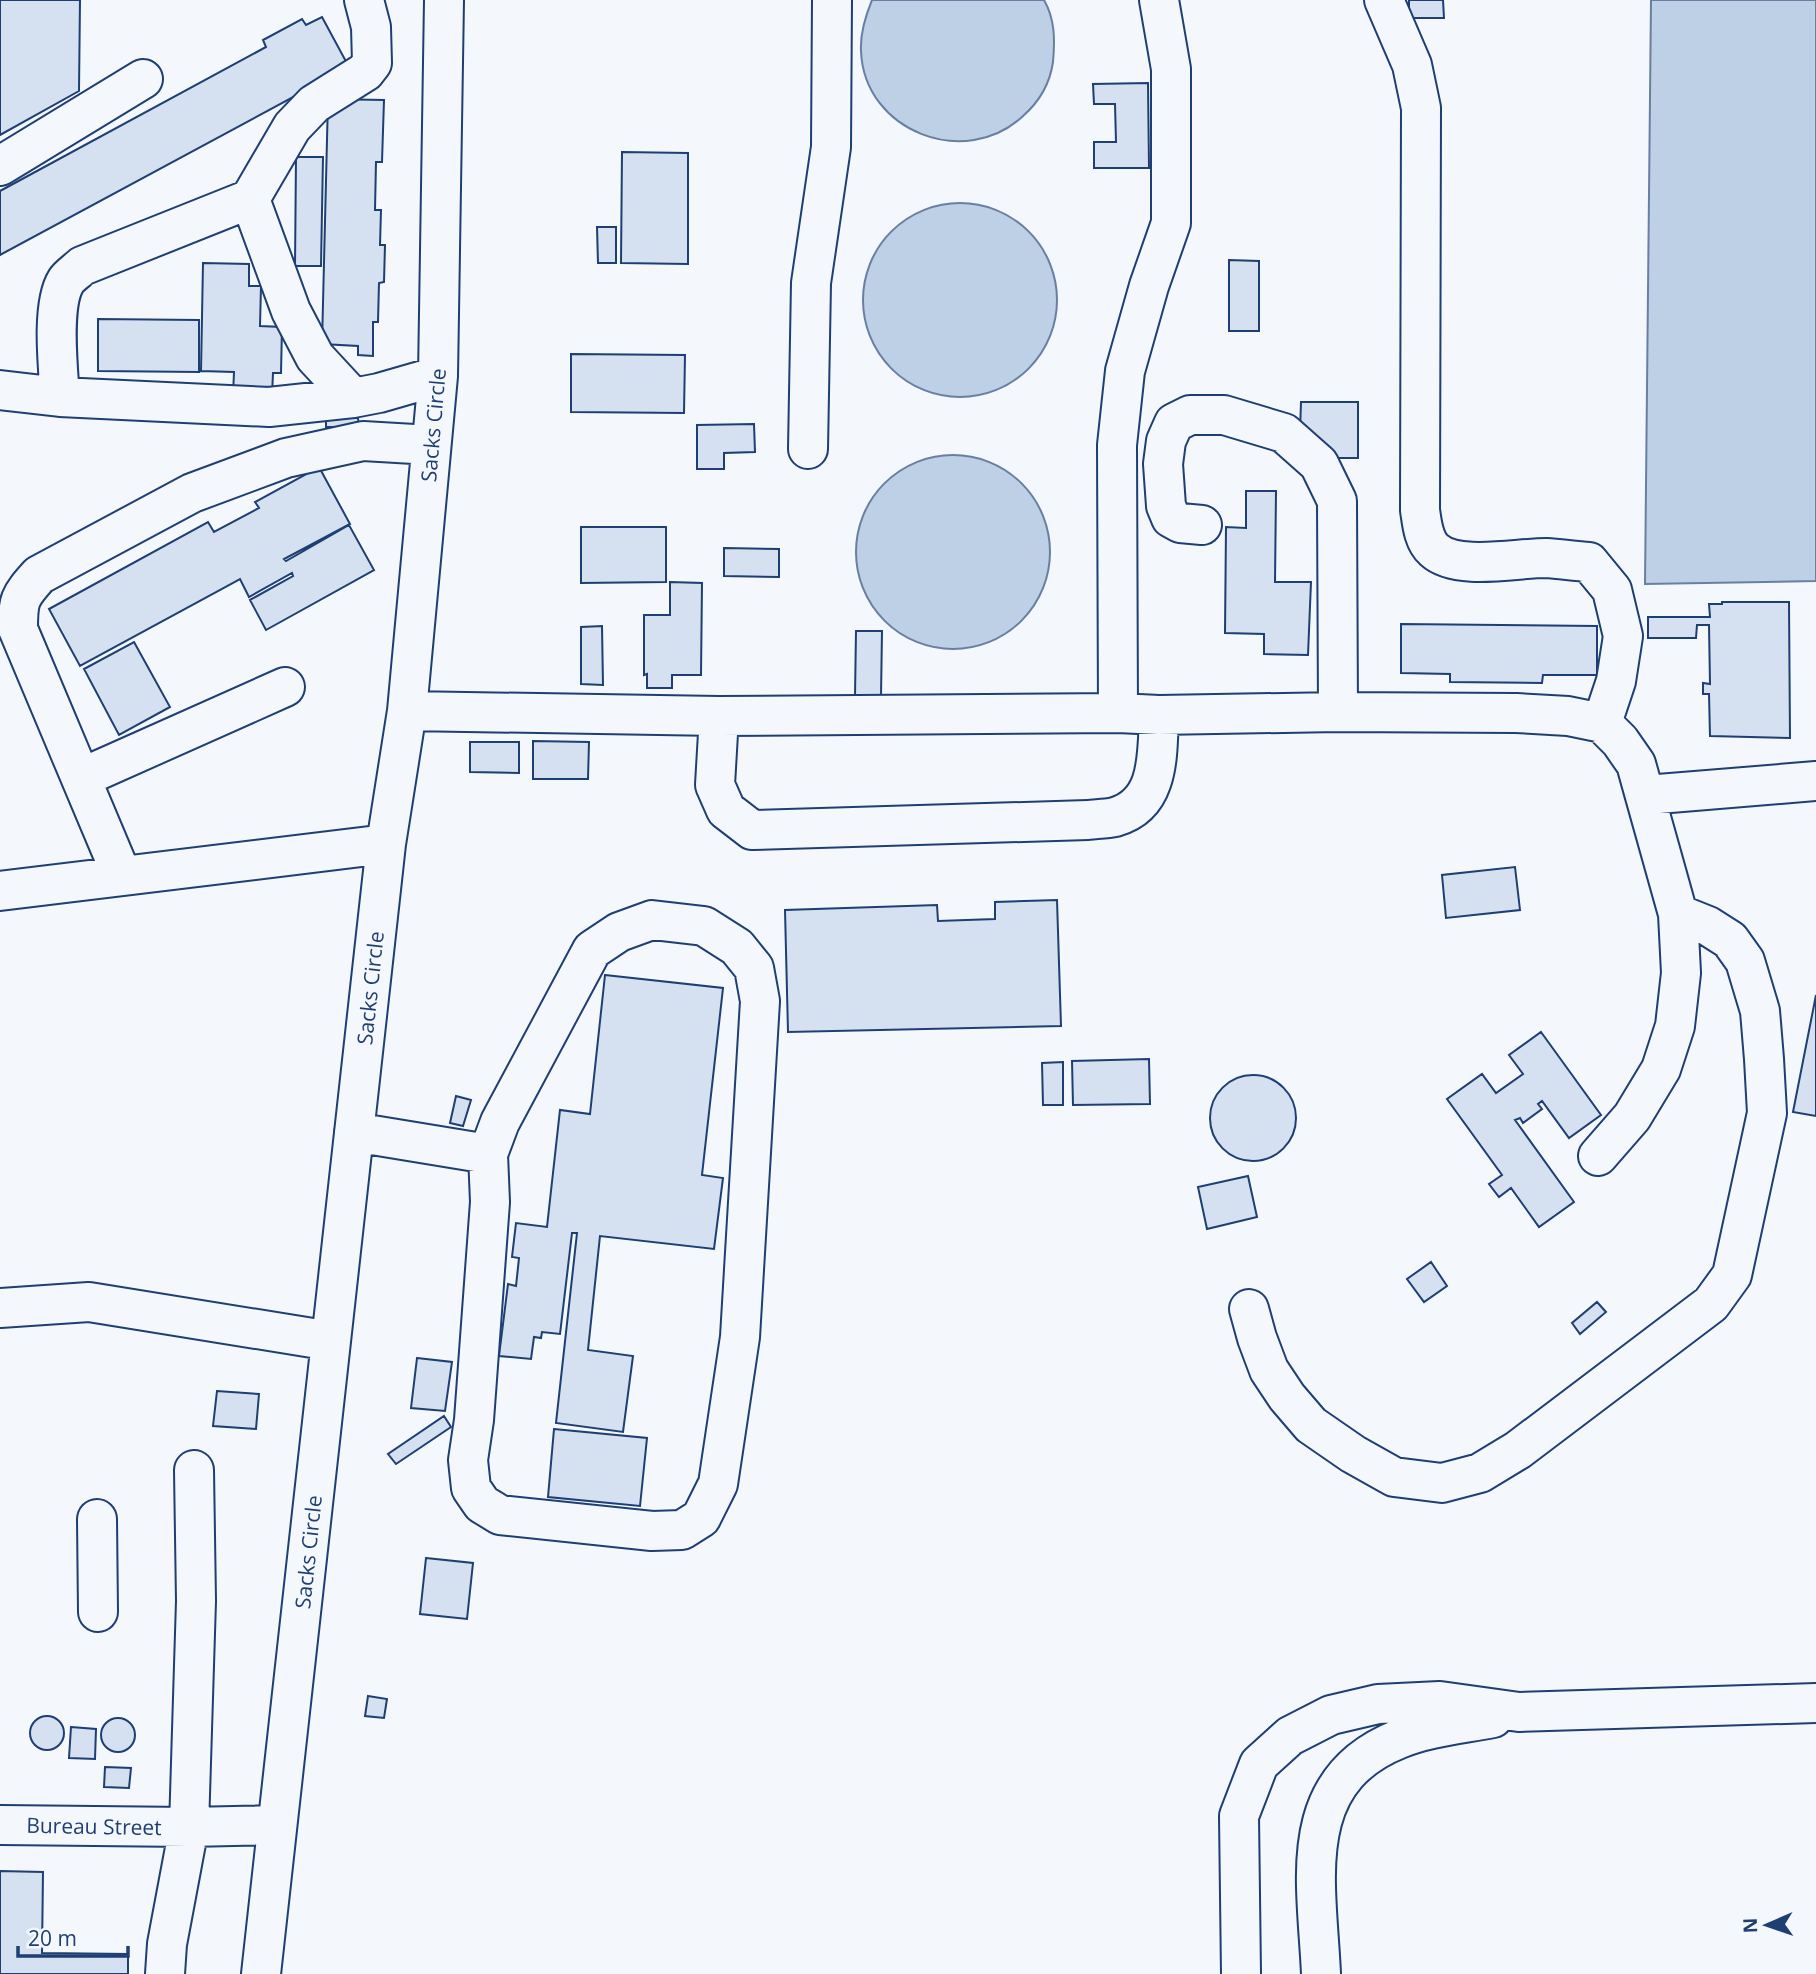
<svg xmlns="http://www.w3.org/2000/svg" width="1816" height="1974" viewBox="0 0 1816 1974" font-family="'Open Sans',sans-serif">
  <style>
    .water { fill: #bed0e5; stroke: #687fa3; stroke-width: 2 }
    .building { fill: #d5e0f0; stroke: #1d3f73; stroke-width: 2 }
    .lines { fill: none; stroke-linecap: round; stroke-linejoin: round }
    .minor-casing { stroke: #1d3f73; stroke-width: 42 }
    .minor { stroke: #f4f7fb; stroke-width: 38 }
    .labels { text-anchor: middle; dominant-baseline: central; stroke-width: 5; stroke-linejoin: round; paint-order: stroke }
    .street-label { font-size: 21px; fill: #1d3f73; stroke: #f4f7fb }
  </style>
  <rect width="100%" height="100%" fill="#f4f7fb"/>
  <!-- water -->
  <path class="water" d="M872,0h172c11,19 11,40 9,62 -3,21 -14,40 -30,54 -57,54 -159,16 -162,-65 -1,-18 4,-34 11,-51z
    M1651,0h165v581l-171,3z
    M863 300a97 97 0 1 1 194 0a97 97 0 1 1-194 0Z
    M856 552a97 97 0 1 1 194 0a97 97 0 1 1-194 0Z"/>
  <!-- building -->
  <path class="building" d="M0,0h80l-1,91 -79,44z
    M1409,0h34l1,18h-35z
    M322,17l27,50 -349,188v-64l266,-144 -3,-7 39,-21 4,6z
    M1148,83l1,85h-55v-26h22l-1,-38h-21l-1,-20z
    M328,99l56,1 -2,62h-6l-1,48h6l-1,35h5l-1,37 -5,1 -1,39h-5v34l-15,-1v-9l-36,-2z
    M622,152l66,1v111l-67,-1z
    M296,157h27l-2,109h-26z
    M597,227h19v36h-18z
    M1229,260l30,1v70h-30z
    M203,263l46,1v22h12l-1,40 22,1 -1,46h-8l-1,23 -39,-1 1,-23 -33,-1z
    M98,319l101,1v52l-101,-1z
    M571,354l114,1 -1,58 -113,-1z
    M1301,402h57v56h-43l-15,-26z
    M326,418h32l1,9h-33z
    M754,424l1,28 -31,1v16h-27v-44z
    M319,467l31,57 -66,35 2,2 63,-36 25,45 -108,60 -16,-30 43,-24 -1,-3 -43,24 -9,-18 -160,87 -31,-57 159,-87 6,10 45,-24 -4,-6z
    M1246,491h30l-1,91h36l-3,73 -44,-1v-20l-39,-1 1,-106 20,1z
    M581,527h85v55l-85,1z
    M724,548l55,1v28l-55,-1z
    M670,582l32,1 -1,92h-29v13h-25v-14l-3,1v-60h26z
    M1722,602h67l1,136 -80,-2 -1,-42h-6v-11l7,1 -1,-59h-12l-1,13h-48v-21h62l-1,-13h13z
    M1401,624l196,2v49h-54l-1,8 -92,-1v-8l-49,-1z
    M602,626l1,59 -22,-1v-57z
    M856,631h26l-1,65h-26z
    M134,642l36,65 -51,28 -35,-66z
    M533,741l56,1 -1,37h-55z
    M470,742h49v31l-49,-1z
    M1515,867l5,43 -74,8 -4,-43z
    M1057,900l4,126 -273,6 -3,-122 152,-5 1,16 57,-2v-17z
    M605,975l118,13 -21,187 21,3 -9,71 -114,-13 -12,114 45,6 -10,76 -67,-9 21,-190h-5l-12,101 -18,-2 -1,6 -7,-1 -3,22 -32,-3 9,-72 8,2 3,-28 -7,-1 4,-34 31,4 13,-117 30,4z
    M1816,995v121l-23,-4z
    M1541,1032l60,83 -32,23 -27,-37 -4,3 4,5 -19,14 -3,-5 -5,2 59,82 -35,25 -28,-39 -12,9 -10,-13 13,-9 -55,-76 35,-25 14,19 27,-19 -14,-19z
    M1149,1059l1,45 -77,1 -1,-44z
    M1063,1062v43h-20l-1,-42z
    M1210 1118a43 43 0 1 1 86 0a43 43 0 1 1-86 0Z
    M456,1096l15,4 -8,26 -13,-3z
    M1248,1176l9,41 -50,12 -9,-42z
    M1431,1262l16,24 -23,16 -17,-23z
    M1597,1302l9,10 -26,22 -8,-11z
    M417,1358l35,4 -7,49 -34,-3z
    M217,1391l42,3 -3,35 -43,-3z
    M444,1416l7,11 -55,37 -8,-10z
    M554,1429l93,9 -7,68 -92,-9z
    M426,1558l47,5 -6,56 -47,-5z
    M368,1696l19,3 -3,19 -19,-2z
    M30 1733a17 17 0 1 1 34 0a17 17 0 1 1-34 0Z
    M101 1735a17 17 0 1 1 34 0a17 17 0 1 1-34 0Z
    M71,1727l25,2 -1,30 -26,-1z
    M105,1767l26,1 -2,20 -25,-1z
    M0,1871l43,1 -1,81 86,1v20h-128z
    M0,1871l43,1 -1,81 86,1v20h-128z"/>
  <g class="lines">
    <defs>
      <path id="minor" d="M1384,0l28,65 9,43 -1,402c2,13 3,30 14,40 23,21 82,8 112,8 14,1 29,3 43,4l23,28 11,46 -7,45 -14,42
        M0,166l143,-87
        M250,199l41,112 24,46 38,41
        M0,390l60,7 209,10 84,-9 26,-5 59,-17
        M60,397c-2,-29 -9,-92 6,-116 3,-5 11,-10 16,-15l168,-67 42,-72 22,-23 51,-32 7,-9 -1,-36 -7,-27
        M808,449l3,-166 20,-136 1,-147
        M1202,525l-22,-2 -9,-5 -5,-12 -3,-42 3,-23 8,-18 16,-8h34l60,18 35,31 18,37 1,211
        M407,711l312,5 399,-3 41,2 179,-3 178,1 52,3 34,7 18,18 16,23 42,150 3,59 -6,53 -14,43 -29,48 -34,39
        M1118,713l-1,-268 8,-74 24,-85 22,-63v-154l-12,-69
        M719,716l-4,69 11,25 26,20 336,-10c8,-1 18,-1 27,-3 46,-13 42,-64 44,-102
        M81,778l204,-91
        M1646,795l170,-14
        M122,876l-104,-247c0,-29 1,-32 21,-54l153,-82 94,-35 77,-17 68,4
        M0,891l386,-47
        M652,920l52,6 33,21 17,21 6,33 -20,336 -22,147 -17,34 -19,12 -30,1 -152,-16 -18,-11 -11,-16 -3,-28 6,-40 16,-218 -2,-48 12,-32 92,-172 27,-18z
        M354,1132l134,22
        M0,1308l89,-6 242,39
        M1249,1309l8,29 12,32 18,27 24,28 42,29 41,23 48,6 38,-10 38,-23 193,-146 21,-29 35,-162 -3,-54 -4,-48 -15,-50 -15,-21 -22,-14 -30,-12
        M97,1519l1,93
        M0,1825l189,2 7,-226 -2,-131
        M165,1974l2,-30 22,-117 88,-2
        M261,1974l125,-1130 21,-133 31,-335 6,-376
        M1241,1974l-2,-158 20,-52 31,-28 41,-21 47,-11 62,-3 79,11 297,-9
        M1321,1974c-4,-92 -28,-193 78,-235 29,-12 64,-15 94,-21"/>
    </defs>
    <!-- minor casing -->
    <use href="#minor" class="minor-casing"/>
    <!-- minor -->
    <use href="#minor" class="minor"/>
  </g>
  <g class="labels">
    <!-- street labels -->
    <g class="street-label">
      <text transform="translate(433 425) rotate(-85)">Sacks Circle</text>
      <text transform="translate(370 988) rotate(-84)">Sacks Circle</text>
      <text transform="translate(308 1552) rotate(-84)">Sacks Circle</text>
      <text transform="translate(94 1826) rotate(1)">Bureau Street</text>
    </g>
  </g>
  <!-- north arrow -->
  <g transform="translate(1767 1925) rotate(268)" stroke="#f4f7fb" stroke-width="5" paint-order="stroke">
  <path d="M0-5L12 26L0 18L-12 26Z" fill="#1d3f73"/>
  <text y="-10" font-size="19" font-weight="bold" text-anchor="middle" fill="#1d3f73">N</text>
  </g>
  <!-- scale -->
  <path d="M18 1946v10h110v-10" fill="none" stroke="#1d3f73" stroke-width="3.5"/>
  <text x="28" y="1946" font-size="21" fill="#1d3f73" stroke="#f4f7fb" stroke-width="5" paint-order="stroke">20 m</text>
</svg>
